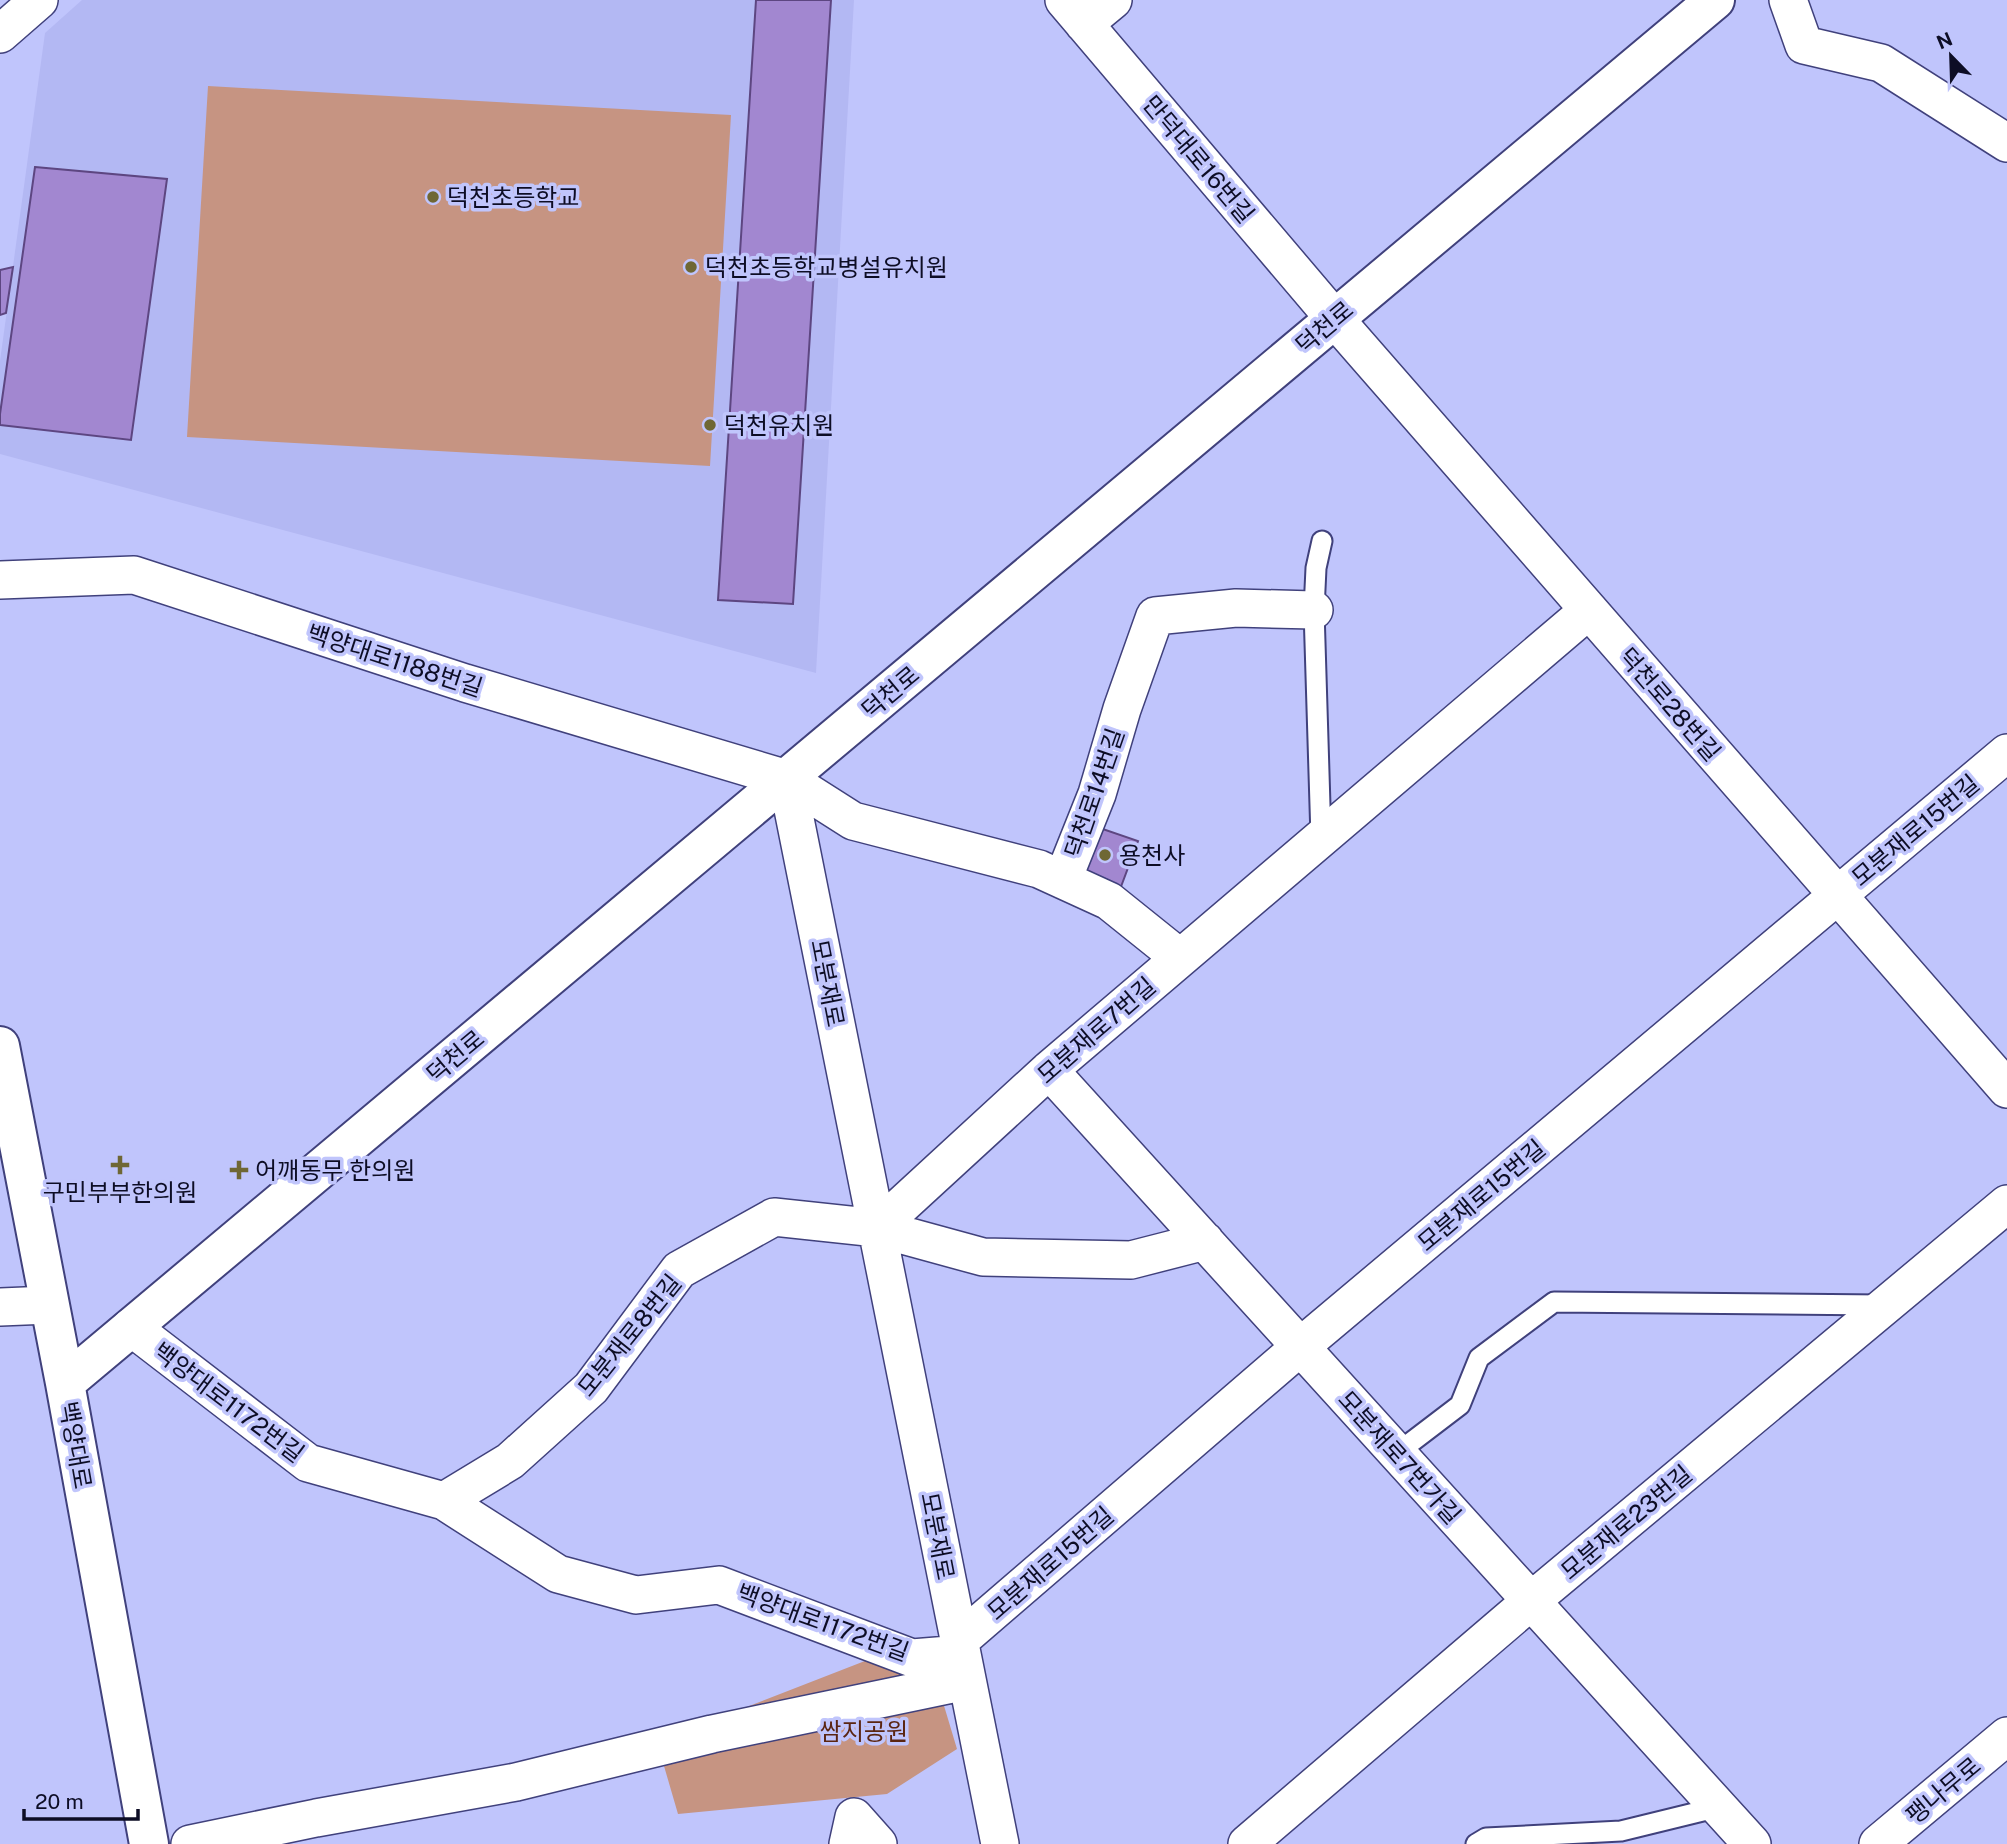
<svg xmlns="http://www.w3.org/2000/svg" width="2007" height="1844" viewBox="0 0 2007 1844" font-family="'Public Sans','Noto Sans KR',sans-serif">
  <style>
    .built { fill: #b3b8f3 }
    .green { fill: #c69482 }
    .building { fill: #a287d0; stroke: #5d4681; stroke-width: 2 }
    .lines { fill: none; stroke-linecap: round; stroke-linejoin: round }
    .lane-casing { stroke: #40417c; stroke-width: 23 }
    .street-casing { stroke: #40417c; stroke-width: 40 }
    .secondary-casing { stroke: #40417c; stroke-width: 42 }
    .lane { stroke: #fff; stroke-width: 19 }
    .street { stroke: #fff; stroke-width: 37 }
    .secondary { stroke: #fff; stroke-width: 38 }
    .poi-dot { fill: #6f6734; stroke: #c0c5fc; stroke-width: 2.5 }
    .labels { text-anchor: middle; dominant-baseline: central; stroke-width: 7; stroke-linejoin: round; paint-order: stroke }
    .street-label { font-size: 24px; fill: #0d0d25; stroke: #c0c5fc }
    .poi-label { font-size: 24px; fill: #0d0d25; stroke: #c0c5fc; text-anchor: start }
    .park-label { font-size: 24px; fill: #5a2511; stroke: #c0c5fc }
  </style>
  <rect width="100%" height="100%" fill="#c0c5fc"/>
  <!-- built -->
  <path class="built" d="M82,0h772l-38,673 -816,-219v-93l45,-328z"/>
  <!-- green -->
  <path class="green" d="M208,86l523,29 -21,351 -523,-29z
    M870,1659l69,30 18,60 -70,45 -209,20 -21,-72z"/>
  <!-- building -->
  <path class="building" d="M756,0h75l-38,604 -75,-4z
    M35,167l132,12 -36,261 -131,-15v-11z
    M13,267l-7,46 -6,2v-45z
    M1091,825l47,16 -19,51 -41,-18z"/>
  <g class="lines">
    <defs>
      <path id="lane" d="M1321,838l-7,-228 2,-42 6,-27
        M1397,1453l63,-48 19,-47 75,-56 328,3
        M1476,1844l10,-6 135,-7 98,-24"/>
      <path id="street" d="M1064,0l270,318 673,771
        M1788,0l16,45 77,18 126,80
        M1084,24l29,-24
        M0,34l39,-34
        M0,580l134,-5 331,108 322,96 66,42 186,48 70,32 71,57
        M787,779l213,1065
        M1063,879l34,-85 25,-85 33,-93 81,-8 78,2
        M1049,1070l703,774
        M877,1228l172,-158 540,-460
        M0,1307l49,-2
        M131,1327l177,136 136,38 114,73 78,21 83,-10 193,73 50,-4
        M444,1501l66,-40 81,-73 88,-118 95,-53 103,11 106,29 148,3 74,-19
        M959,1641l341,-294 707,-594
        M190,1844l126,-26 200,-36 196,-48 255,-53
        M848,1844l6,-27 24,27
        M1247,1844l284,-243 476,-397
        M1878,1844l129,-108"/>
      <path id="secondary" d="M0,1046l65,337 84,461
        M65,1383l1650,-1383"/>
    </defs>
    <!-- lane casing -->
    <use href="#lane" class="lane-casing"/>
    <!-- street casing -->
    <use href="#street" class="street-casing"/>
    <!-- secondary casing -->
    <use href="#secondary" class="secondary-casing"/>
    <!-- lane -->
    <use href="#lane" class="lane"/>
    <!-- street -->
    <use href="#street" class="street"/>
    <!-- secondary -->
    <use href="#secondary" class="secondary"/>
  </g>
  <!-- markers -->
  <g class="poi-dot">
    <circle cx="433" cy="197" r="7"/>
    <circle cx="691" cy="267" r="7"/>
    <circle cx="710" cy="425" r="7"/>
    <circle cx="1105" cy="855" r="7"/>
    <path d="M116.5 1154.5h7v7h7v7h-7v7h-7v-7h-7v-7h7z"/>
    <path d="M235.5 1159.5h7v7h7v7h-7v7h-7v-7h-7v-7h7z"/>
  </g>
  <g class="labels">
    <!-- street labels -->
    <g class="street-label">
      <text transform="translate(1199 159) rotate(50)">만덕대로16번길</text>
      <text transform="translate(1324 327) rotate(-40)">덕천로</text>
      <text transform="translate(395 660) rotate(18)">백양대로1188번길</text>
      <text transform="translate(890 692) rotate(-40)">덕천로</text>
      <text transform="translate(1670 704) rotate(49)">덕천로28번길</text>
      <text transform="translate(1094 793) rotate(-71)">덕천로14번길</text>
      <text transform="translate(1915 830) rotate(-40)">모분재로15번길</text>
      <text transform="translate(828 983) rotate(79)">모분재로</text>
      <text transform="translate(1096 1030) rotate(-41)">모분재로7번길</text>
      <text transform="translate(455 1056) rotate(-40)">덕천로</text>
      <text transform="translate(1481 1195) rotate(-40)">모분재로15번길</text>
      <text transform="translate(629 1335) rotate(-51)">모분재로8번길</text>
      <text transform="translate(229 1402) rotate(37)">백양대로1172번길</text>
      <text transform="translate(76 1445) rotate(80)">백양대로</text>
      <text transform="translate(1400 1457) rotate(48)">모분재로7번가길</text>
      <text transform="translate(1626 1522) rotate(-40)">모분재로23번길</text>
      <text transform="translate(938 1536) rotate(79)">모분재로</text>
      <text transform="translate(1050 1563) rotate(-41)">모분재로15번길</text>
      <text transform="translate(823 1622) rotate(20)">백양대로1172번길</text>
      <text transform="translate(1943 1790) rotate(-40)">팽나무로</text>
    </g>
    <!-- poi labels -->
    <g class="poi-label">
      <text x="447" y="197">덕천초등학교</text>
      <text x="705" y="267">덕천초등학교병설유치원</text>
      <text x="724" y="425">덕천유치원</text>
      <text x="1119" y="855">용천사</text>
      <text x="255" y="1170">어깨동무 한의원</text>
      <text x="120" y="1192" text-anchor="middle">구민부부한의원</text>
    </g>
    <!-- park labels -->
    <g class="park-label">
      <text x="864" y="1731">쌈지공원</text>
    </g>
  </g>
  <!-- north arrow -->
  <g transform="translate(1951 56) rotate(337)" stroke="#c0c5fc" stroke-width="5" paint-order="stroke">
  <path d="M0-5L12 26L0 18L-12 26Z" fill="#0d0d25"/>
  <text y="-10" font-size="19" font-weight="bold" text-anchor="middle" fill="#0d0d25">N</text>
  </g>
  <!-- scale -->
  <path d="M24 1809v10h114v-10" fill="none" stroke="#0d0d25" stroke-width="3.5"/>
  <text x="35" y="1809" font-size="21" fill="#0d0d25" stroke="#c0c5fc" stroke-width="5" paint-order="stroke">20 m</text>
</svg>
